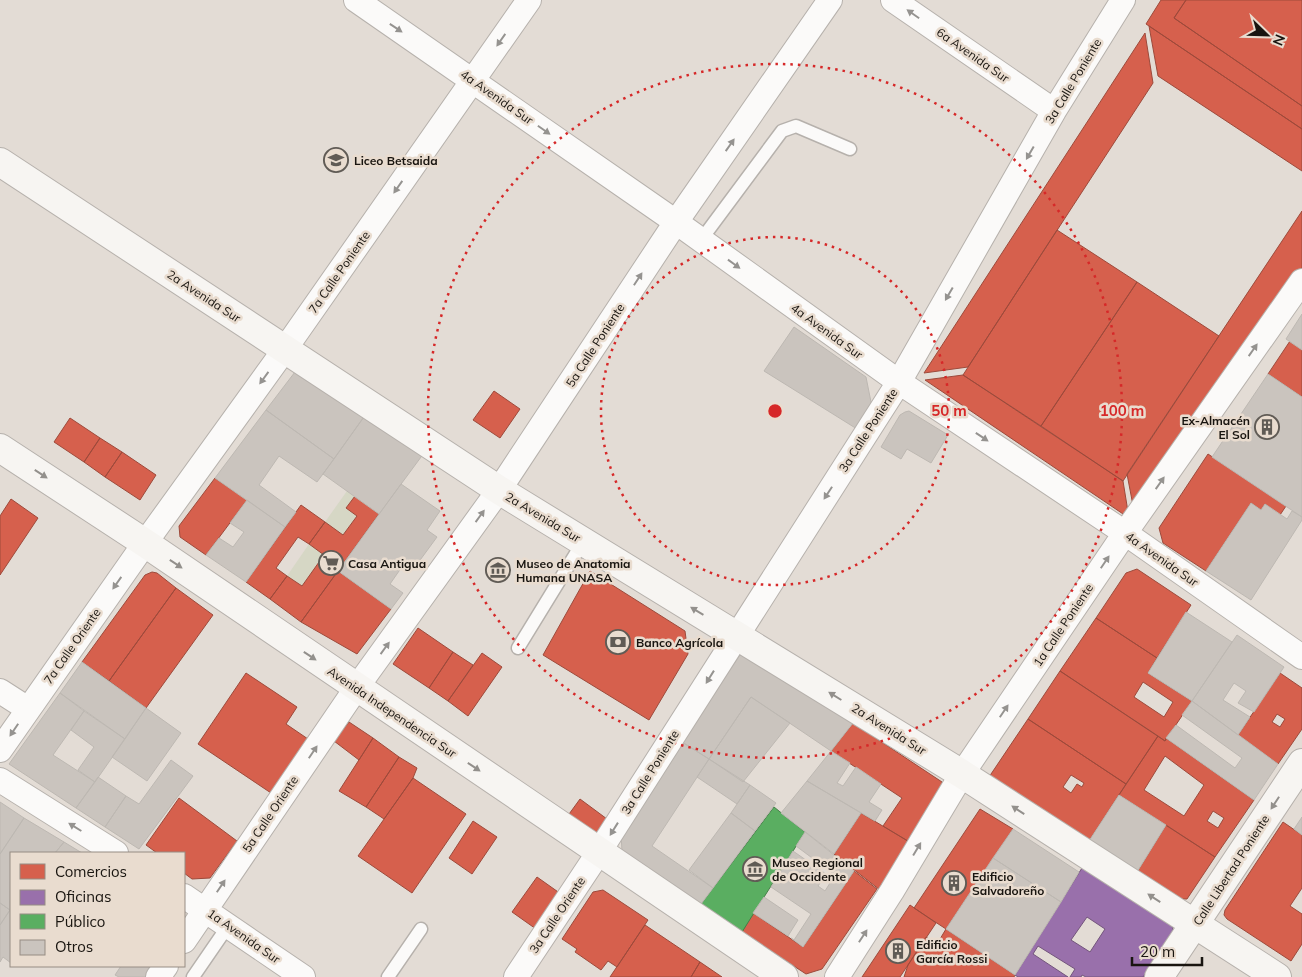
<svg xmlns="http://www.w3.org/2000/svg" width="1302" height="977" viewBox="0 0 1302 977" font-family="Mulish,sans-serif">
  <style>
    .green { fill: #d6d7c5 }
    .shops { fill: #d6604d; stroke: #9d4a3b; fill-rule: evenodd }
    .offices { fill: #9970ab; stroke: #73557c; fill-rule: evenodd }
    .public { fill: #5aae61; stroke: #468049 }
    .building { fill: #cac4be; stroke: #bdb8b2 }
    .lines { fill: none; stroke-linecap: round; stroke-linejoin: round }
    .lane-casing { stroke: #b6b1ac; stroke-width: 15 }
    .street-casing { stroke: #b6b1ac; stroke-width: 26 }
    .secondary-casing { stroke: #b6b1ac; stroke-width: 30 }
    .lane { stroke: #fbfaf9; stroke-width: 12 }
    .street { stroke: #fbfaf9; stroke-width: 24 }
    .secondary { stroke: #f7f5f2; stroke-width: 28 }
    .oneway { fill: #959390 }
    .oneway2 { fill: #93908c }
    .ring { fill: none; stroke: #d62828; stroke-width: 2.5; stroke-dasharray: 2.5 5 }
    .labels { text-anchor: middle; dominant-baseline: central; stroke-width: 5; stroke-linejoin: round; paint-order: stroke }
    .street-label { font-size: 12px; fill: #191510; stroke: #e9dccf }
    .poi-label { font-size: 12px; font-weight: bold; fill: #191510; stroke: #e9dccf; text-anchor: start }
    .centre { fill: #d62828; stroke: #e9dccf; stroke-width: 2.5 }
    .ring-label { font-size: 15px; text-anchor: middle; font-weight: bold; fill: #d62828; stroke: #e9dccf; stroke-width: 5; stroke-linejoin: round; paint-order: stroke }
  </style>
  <rect width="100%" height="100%" fill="#e3dcd5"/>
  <!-- green -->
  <path class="green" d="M347,491l8,5 -8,12 10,8 -14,19 -18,-13z
    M309,544l15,11 -22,31 -15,-10z"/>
  <!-- shops -->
  <path class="shops" d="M1161,0h25l-12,18 128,88v23l-156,-105z
    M1186,0h116v106l-128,-88z
    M1149,26l153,103v42l-144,-95z
    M1145,33l8,50 -185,284 -44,6z
    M1302,211v64l-167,241 -8,-42z
    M1057,230l80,52 -96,144 -78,-51z
    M1137,282l82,54 -96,145 -82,-55z
    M1290,341l12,9v47l-34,-23z
    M963,375l160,106 6,37 -204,-138z
    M494,391l26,18 -20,29 -27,-18z
    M70,418l30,20 -16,24 -30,-20z
    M100,438l22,14 -17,25 -21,-15z
    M122,452l34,23 -16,25 -35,-23z
    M1208,454l78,52 -6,9 -15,-11 -4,6 -10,-7 -45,68 -43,-28 -4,-15z
    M215,478l32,22 -41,55 -26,-18 -1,-11z
    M355,496l24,18 -78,108 -31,-23 17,-23 15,10 22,-31 -15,-11 16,-22 18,13 14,-19 -11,-8z
    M11,499l27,19 -38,57v-59z
    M301,505l24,17 -16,22 -11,-7 -22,31 11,8 -17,23 -24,-17z
    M1137,569l54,36 -34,53 -61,-40 30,-45z
    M338,571l53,38 -34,45 -56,-32z
    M590,571l95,60 3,23 -39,66 -106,-65z
    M152,572l5,1 19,15 -67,93 -27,-19 63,-87z
    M176,588l37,27 -67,93 -37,-27z
    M1096,618l61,40 -9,15 44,28 -27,40 -105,-70zM1143,682l30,20 -9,15 -30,-20z
    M418,628l35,24 -24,36 -36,-24z
    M453,652l20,13 -25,36 -19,-13z
    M482,653l20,14 -34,49 -20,-15z
    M1060,671l98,65 -32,48 -98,-65z
    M246,673l51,34 -11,17 22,15 -37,54 -73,-49z
    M1280,673l22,15v41l-24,35 -40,-29zM1277,714l8,5 -5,8 -8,-5z
    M1028,719l98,65 -37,57 -100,-64zM1071,775l13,8 -2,4 -5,-3 -6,9 -8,-6z
    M349,722l24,16 -14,22 -25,-19z
    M853,723l89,59 2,14 -31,48 -30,-18 19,-28 -71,-47z
    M1158,736l7,5 1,-3 88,62 -39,57 -96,-62zM1165,756l39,29 -20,31 -40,-26zM1213,811l11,7 -6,10 -11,-7z
    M373,738l26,19 -33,50 -27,-16z
    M399,757l18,11 -4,10 -29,41 -18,-12z
    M413,778l53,36 -54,79 -54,-37z
    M179,798l58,43 -27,37 -18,1 -8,-6v-20h-27l-11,-8z
    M580,799l27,20 -9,14 -10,5 -24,-17z
    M980,809l33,20 -67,100 -32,-21z
    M861,813l50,30 -31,47 -46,-36z
    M473,821l24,16 -25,37 -23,-16z
    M1283,822l19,13v53l-12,18 12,8v30l-11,17 -64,-42 -3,-4 1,-5z
    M1166,825l49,32 -28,42h-8l-42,-27z
    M854,871l23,18 -55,80 -16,5 -64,-42 11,-19 50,34z
    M537,877l24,17 -25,35 -24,-17z
    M603,890l45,30 -31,47 -9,-6 -7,9 -26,-18 2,-3 -15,-10 31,-47z
    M910,905l26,18 -36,54h-38z
    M645,925l55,37 -9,15h-81z
    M946,929l69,46 -1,2h-110l4,-12 18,-28 11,7z
    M700,962l22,15h-31z"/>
  <!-- offices -->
  <path class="offices" d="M1082,868l90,58 2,7 -31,44h-57l-4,-2 -1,2h-11l5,-8 -37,-23 -5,8 35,23h-50l-3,-2zM1087,917l18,12 -15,23 -19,-12z"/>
  <!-- public -->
  <path class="public" d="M774,807l31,25 -63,100 -41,-28z"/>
  <!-- building -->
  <path class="building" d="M1302,314v36l-16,-11z
    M794,327l72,50 6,30 -15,22 -93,-58z
    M298,368l68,46 -32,45 -68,-49z
    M1268,374l34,23v120l-90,-60z
    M266,410l68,49 -17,23 -38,-26 -20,29 37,27 -11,15 -70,-49z
    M909,411l39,24 -17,28 -24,-14 -6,10 -20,-12 19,-32 5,-3z
    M366,414l58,39 -45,61 -56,-40z
    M401,484l39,27 -13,19 10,7 -22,30 -9,-6 -16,23 13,9 -12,16 -53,-38z
    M247,500l38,27 -39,55 -40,-27 13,-17 14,9 11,-15 -14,-9z
    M1251,503l10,7 4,-6 22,15 5,-8 10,6v3l-51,80 -45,-29z
    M1186,612l46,30 -40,59 -44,-28z
    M1237,635l47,32 -30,45 -16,-9 8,-12 -12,-8 -11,17 27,17 -12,18 -46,-34z
    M740,655h11l102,68 -22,28 -80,-54 -42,62 -27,-17z
    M82,662l64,46 -21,31 -65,-46z
    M60,693l24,18 -31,44 42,27 -19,26 -67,-44z
    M751,697l39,26 -47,59 -34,-23z
    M1192,701l86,63 -24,36 -88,-62 10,-13 59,43 7,-10 -60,-43z
    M146,708l35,25 -34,48 -35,-24z
    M84,711l41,28 -30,43 -17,-12 16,-23 -23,-17z
    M682,742l27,17 -57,87 61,42 -12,16 -79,-53 -1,-16z
    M831,751l19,12 -13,20 6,3 13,-19 25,17 -12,18 13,8 -7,11 -68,-40z
    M709,759l41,26 -13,19 -40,-27z
    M171,760l22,16 -54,73 -34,-22 21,-31 13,8z
    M98,777l28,19 -21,31 -29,-19z
    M807,781l54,32 -27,41 -53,-41z
    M750,785l26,18 -21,28 -24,-18z
    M1119,795l47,30 -29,47 -48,-31z
    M0,802l24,16 -24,36z
    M731,813l24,18 -42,57 -24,-18z
    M1302,817v18l-8,-6z
    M24,818l40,24 -9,11h-44l-1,57 -10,-7v-49z
    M1013,829l66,43 -18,30 -68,-44z
    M805,832l49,39 -51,76 -12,-9 3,2 17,-26 -40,-27 22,-36 33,23 -8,12 7,5 10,-16 -39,-29z
    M64,842l18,11h-27z
    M993,858l68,44 -46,73 -69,-46z
    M764,897l34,23 -10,16 -35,-23z
    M0,903l10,7 -10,15z
    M10,910h1v53l-8,-6 -3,5v-37z
    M121,966h35l-8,11h-29l-4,-2z"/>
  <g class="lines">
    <defs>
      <path id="lane" d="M701,240l81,-109 14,-5 54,23
        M518,648l65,-106
        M193,977l35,-51
        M388,977l33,-48"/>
      <path id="street" d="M356,0l320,222 223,160 226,151 177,124
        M893,0l161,111
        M0,691l28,18
        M0,750l145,-207 140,-194 244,-349
        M0,780l116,73
        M184,896l119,81
        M184,941l173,-254 142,-197 177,-268 154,-222
        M158,977l8,-11
        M516,977l83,-125 300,-470 155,-271 69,-111
        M837,977l55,-86 70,-117 163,-241 177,-252"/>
      <path id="secondary" d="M0,162l499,328 463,284 315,203
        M0,448l145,95 639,434
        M1159,977l143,-214"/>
    </defs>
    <!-- lane casing -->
    <use href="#lane" class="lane-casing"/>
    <!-- street casing -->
    <use href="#street" class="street-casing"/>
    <!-- secondary casing -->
    <use href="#secondary" class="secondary-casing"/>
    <!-- lane -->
    <use href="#lane" class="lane"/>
    <!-- street -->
    <use href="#street" class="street"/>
    <!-- secondary -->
    <use href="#secondary" class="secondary"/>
  </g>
  <!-- one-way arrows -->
  <defs><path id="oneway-solid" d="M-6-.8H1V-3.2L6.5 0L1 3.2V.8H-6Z" transform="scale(1.25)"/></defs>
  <g class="oneway">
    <use href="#oneway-solid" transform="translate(913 14) rotate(-145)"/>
    <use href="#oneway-solid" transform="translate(396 28) rotate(34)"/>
    <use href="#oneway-solid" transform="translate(501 40) rotate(125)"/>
    <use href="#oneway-solid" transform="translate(544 130) rotate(35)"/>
    <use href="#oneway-solid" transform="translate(730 145) rotate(-55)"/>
    <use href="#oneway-solid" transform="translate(1030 153) rotate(120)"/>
    <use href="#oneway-solid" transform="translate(398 187) rotate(125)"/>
    <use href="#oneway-solid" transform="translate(734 264) rotate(36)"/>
    <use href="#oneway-solid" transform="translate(638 279) rotate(-57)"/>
    <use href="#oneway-solid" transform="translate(949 294) rotate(120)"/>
    <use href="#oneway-solid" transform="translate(1253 350) rotate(-55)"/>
    <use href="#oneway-solid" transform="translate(264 378) rotate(126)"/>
    <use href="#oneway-solid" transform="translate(982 437) rotate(34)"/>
    <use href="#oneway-solid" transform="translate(1160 483) rotate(-55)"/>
    <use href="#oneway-solid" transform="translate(828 493) rotate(123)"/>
    <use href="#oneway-solid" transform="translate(480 516) rotate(-54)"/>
    <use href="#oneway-solid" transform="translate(1105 562) rotate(-56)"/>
    <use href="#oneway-solid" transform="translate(117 583) rotate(125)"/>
    <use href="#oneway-solid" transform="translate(385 648) rotate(-54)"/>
    <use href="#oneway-solid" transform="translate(710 677) rotate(122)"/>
    <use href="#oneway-solid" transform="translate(1004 711) rotate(-56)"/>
    <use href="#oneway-solid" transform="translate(14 730) rotate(124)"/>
    <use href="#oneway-solid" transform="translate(313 752) rotate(-56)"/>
    <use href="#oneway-solid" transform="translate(75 827) rotate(-148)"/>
    <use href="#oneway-solid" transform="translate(614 829) rotate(122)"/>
    <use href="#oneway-solid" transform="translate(917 849) rotate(-59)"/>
    <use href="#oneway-solid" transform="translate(221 886) rotate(-56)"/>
    <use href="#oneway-solid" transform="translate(863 936) rotate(-57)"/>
  </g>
  <g class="oneway2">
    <use href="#oneway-solid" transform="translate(41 474) rotate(33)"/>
    <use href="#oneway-solid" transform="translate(176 564) rotate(34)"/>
    <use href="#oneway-solid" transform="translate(697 611) rotate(-149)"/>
    <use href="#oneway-solid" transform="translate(310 656) rotate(34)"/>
    <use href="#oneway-solid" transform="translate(835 696) rotate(-148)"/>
    <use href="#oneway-solid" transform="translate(474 767) rotate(34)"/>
    <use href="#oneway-solid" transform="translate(1275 803) rotate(123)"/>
    <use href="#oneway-solid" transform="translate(1018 810) rotate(-147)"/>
    <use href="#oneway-solid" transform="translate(1154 898) rotate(-147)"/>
  </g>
  <!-- distance rings -->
  <g class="ring">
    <circle cx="775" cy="411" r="174"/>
    <circle cx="775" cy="411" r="347"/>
  </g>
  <!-- icons -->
  <defs>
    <symbol id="school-ring" viewBox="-11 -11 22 22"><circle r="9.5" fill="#e9dccf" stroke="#605b55" stroke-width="1.5"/><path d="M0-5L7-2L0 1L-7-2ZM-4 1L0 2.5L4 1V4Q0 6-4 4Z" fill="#605b55"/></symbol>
    <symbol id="building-ring" viewBox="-11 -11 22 22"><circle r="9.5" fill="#e9dccf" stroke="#605b55" stroke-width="1.5"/><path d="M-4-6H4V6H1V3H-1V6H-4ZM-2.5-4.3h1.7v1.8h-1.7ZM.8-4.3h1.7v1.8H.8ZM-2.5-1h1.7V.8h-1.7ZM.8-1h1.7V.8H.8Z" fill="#605b55"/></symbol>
    <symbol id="supermarket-ring" viewBox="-11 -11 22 22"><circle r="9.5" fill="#e9dccf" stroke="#605b55" stroke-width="1.5"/><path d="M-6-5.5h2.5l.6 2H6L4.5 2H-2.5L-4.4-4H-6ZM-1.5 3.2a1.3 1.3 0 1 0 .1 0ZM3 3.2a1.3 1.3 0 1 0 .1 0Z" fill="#605b55"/></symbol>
    <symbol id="museum-ring" viewBox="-11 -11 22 22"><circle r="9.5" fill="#e9dccf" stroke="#605b55" stroke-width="1.5"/><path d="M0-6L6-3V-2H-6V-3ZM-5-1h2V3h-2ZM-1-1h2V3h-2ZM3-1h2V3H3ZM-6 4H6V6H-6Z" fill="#605b55"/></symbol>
    <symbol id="bank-ring" viewBox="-11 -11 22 22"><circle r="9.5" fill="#e9dccf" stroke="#605b55" stroke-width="1.5"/><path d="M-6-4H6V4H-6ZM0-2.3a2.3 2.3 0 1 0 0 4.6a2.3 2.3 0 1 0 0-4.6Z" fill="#605b55"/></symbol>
  </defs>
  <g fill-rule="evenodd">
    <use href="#school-ring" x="322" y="146" width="28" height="28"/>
    <use href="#building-ring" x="1253" y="413" width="28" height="28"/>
    <use href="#supermarket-ring" x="317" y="549" width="28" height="28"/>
    <use href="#museum-ring" x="484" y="556" width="28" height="28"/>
    <use href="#bank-ring" x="604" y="628" width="28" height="28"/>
    <use href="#museum-ring" x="741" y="855" width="28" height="28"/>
    <use href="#building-ring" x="940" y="869" width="28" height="28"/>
    <use href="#building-ring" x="884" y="937" width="28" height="28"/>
  </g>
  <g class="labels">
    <!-- street labels -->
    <g class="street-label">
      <text transform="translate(973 55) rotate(35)">6a Avenida Sur</text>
      <text transform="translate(1073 81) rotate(-59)">3a Calle Poniente</text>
      <text transform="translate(497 97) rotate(35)">4a Avenida Sur</text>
      <text transform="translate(339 272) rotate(-55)">7a Calle Poniente</text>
      <text transform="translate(204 296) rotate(33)">2a Avenida Sur</text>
      <text transform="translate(827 331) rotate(36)">4a Avenida Sur</text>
      <text transform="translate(595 345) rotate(-57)">5a Calle Poniente</text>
      <text transform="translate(868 430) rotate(-57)">3a Calle Poniente</text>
      <text transform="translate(543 517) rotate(31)">2a Avenida Sur</text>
      <text transform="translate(1162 559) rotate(35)">4a Avenida Sur</text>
      <text transform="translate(1063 625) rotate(-56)">1a Calle Poniente</text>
      <text transform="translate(72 646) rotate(-55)">7a Calle Oriente</text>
      <text transform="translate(392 712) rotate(34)">Avenida Independencia Sur</text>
      <text transform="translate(889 729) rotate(32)">2a Avenida Sur</text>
      <text transform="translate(650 772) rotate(-58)">3a Calle Poniente</text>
      <text transform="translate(270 814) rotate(-56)">5a Calle Oriente</text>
      <text transform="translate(1231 870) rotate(-57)">Calle Libertad Poniente</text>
      <text transform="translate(557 915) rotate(-56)">3a Calle Oriente</text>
      <text transform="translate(244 936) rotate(35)">1a Avenida Sur</text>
    </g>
    <!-- poi labels -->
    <g class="poi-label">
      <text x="354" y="160">Liceo Betsaida</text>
      <text x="1250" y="420" text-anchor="end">Ex-Almacén<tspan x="1250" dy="14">El Sol</tspan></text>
      <text x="348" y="563">Casa Antigua</text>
      <text x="516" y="563">Museo de Anatomia<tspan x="516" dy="14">Humana UNASA</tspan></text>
      <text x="636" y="642">Banco Agrícola</text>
      <text x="772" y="862">Museo Regional<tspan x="772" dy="14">de Occidente</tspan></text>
      <text x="972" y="876">Edificio<tspan x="972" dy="14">Salvadoreño</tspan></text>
      <text x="916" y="944">Edificio<tspan x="916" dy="14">García Rossi</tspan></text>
    </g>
  </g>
  <circle cx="775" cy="411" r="8" class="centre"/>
  <g class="ring-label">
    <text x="949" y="416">50 m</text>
    <text x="1122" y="416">100 m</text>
  </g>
  <!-- legend -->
  <rect x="10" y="852" width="175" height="115" fill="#e9dccf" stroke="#968c83"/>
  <rect x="20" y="864" width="25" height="15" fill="#d6604d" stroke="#968c83"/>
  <text x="55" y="877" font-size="15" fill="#191510">Comercios</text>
  <rect x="20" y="890" width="25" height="15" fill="#9970ab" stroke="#968c83"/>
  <text x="55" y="902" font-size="15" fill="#191510">Oficinas</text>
  <rect x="20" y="914" width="25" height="15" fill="#5aae61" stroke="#968c83"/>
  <text x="55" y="927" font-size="15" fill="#191510">Público</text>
  <rect x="20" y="940" width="25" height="15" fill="#cac4be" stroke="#968c83"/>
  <text x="55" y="952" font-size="15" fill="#191510">Otros</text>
  <!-- north arrow -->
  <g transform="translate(1267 35) rotate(113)" stroke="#e9dccf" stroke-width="4" paint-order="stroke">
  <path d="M0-4L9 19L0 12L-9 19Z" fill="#191510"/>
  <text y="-8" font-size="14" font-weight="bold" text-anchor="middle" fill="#191510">N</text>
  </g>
  <!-- scale -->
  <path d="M1132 957v8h70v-8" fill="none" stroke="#191510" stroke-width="2.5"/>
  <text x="1140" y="957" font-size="15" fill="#191510" stroke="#e9dccf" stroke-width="4" paint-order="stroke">20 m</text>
</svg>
